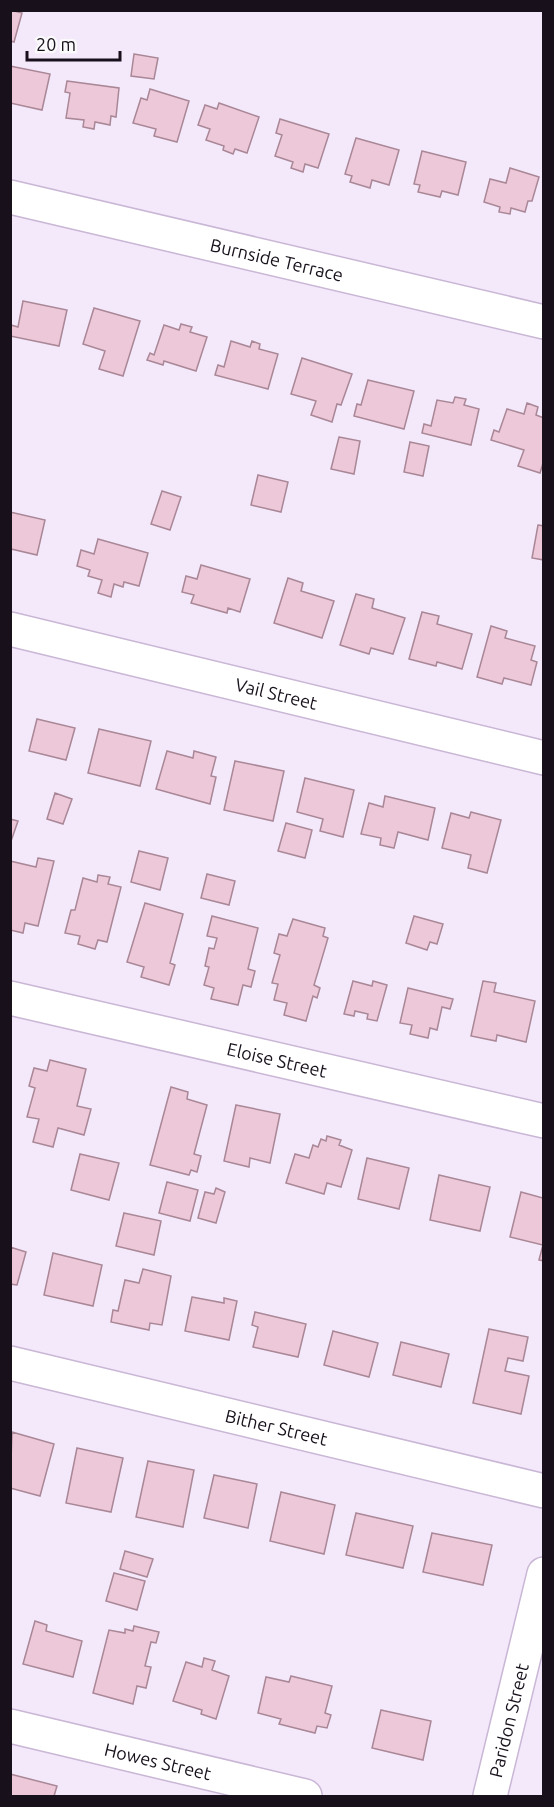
<svg xmlns="http://www.w3.org/2000/svg" width="554" height="1807" viewBox="0 0 554 1807" font-family="Ubuntu,sans-serif">
  <style>
    .building { fill: #edc8d8; stroke: #a98796; stroke-width: 1.5 }
    .lines { fill: none; stroke-linecap: round; stroke-linejoin: round }
    .street-casing { stroke: #c9b7d5; stroke-width: 36 }
    .street { stroke: #fff; stroke-width: 33 }
    .labels { text-anchor: middle; dominant-baseline: central; stroke-width: 6; stroke-linejoin: round; paint-order: stroke }
    .street-label { font-size: 18px; fill: #18111c; stroke: #fafafa }
  </style>
  <rect width="100%" height="100%" fill="#f4e8fb"/>
  <!-- building -->
  <path class="building" d="M10,10l12,3 -8,29 -4,-1z
    M134,54l24,4 -4,21 -23,-3z
    M10,66l40,8 -8,36 -32,-7z
    M67,81l52,7 -3,29 -5,-1 -1,9 -15,-3 -1,7 -11,-2 1,-7 -18,-2 4,-25 -5,-1z
    M150,89l39,12 -12,41 -23,-6 2,-7 -23,-6 8,-25 6,2z
    M219,103l40,14 -12,36 -12,-4 -2,5 -10,-4 1,-4 -18,-6 4,-11 -12,-4 7,-20 12,4z
    M280,119l49,15 -11,34 -13,-4 -2,8 -12,-4 2,-6 -18,-6 7,-21 -6,-2z
    M356,138l43,12 -10,35 -17,-5 -2,8 -20,-6 2,-6 -7,-2z
    M422,151l44,11 -8,33 -16,-4 -2,6 -22,-5 2,-7 -6,-1z
    M510,168l29,9 -7,24h-4l-3,11 -14,-4 -1,6 -11,-2 1,-5 -16,-5 6,-23 16,4z
    M23,301l44,9 -8,36 -49,-10 1,-11 7,2z
    M94,308l46,13 -17,55 -24,-7 6,-18 -22,-7z
    M181,324l11,3 -2,5 17,5 -11,34 -32,-10 -1,4 -16,-5 3,-7 4,2 10,-30 15,5z
    M231,341l19,6 2,-6 8,3 -1,5 19,5 -10,35 -53,-14 3,-10 6,2z
    M302,358l50,16 -11,31 -4,-1 -5,18 -21,-7 5,-14 -25,-7z
    M368,380l46,11 -10,38 -50,-13 3,-12 4,1z
    M455,397l11,2 -2,6 15,4 -8,36 -49,-12 2,-9 7,2 6,-26 16,3z
    M527,403l11,4 -2,8 8,3v42l-4,13 -22,-7 6,-16 -33,-10 3,-10 5,2 8,-23 17,5z
    M339,437l21,4 -6,33 -23,-5z
    M410,442l19,4 -6,30 -19,-4z
    M258,475l30,7 -7,30 -30,-7z
    M162,491l19,6 -11,33 -19,-6z
    M10,512l35,8 -8,35 -26,-6 -1,3z
    M538,525l6,1v34l-12,-2z
    M98,539l50,14 -9,33 -15,-4 -1,5 -9,-3 -3,13 -13,-4 4,-13 -14,-4 2,-6 -13,-4 4,-16 13,4z
    M201,565l49,14 -10,33 -12,-4 -1,5 -36,-10 3,-8 -12,-3 4,-16 11,3z
    M288,578l15,5 -2,8 33,10 -12,37 -48,-15z
    M356,594l18,5 -2,9 33,10 -12,36 -22,-6 -2,6 -29,-9z
    M422,612l17,4 -2,8 35,10 -10,35 -25,-7 -1,4 -27,-7z
    M491,626l16,5 -2,7 30,8 -4,14 6,2 -6,23 -27,-7 -2,6 -25,-7z
    M37,719l38,9 -9,32 -37,-9z
    M99,729l52,12 -11,45 -52,-13z
    M167,751l26,7 1,-7 22,6 -5,19 5,1 -6,27 -54,-15z
    M235,761l49,10 -11,50 -49,-11z
    M305,778l49,12 -11,47 -23,-6 3,-12 -26,-7z
    M55,793l17,6 -9,25 -16,-5z
    M385,796l50,12 -7,32 -30,-8 -4,16 -14,-3 1,-7 -20,-4 8,-31 14,4z
    M471,812l30,8 -14,53 -19,-5 3,-13 -29,-7 9,-35 18,5z
    M10,819l8,2 -8,23z
    M286,823l26,7 -7,28 -27,-7z
    M139,851l29,7 -8,32 -29,-8z
    M38,858l16,3 -16,65 -13,-3 -2,10 -13,-3v-69l26,6z
    M207,874l28,7 -6,24 -28,-7z
    M98,875l12,2 -2,7 13,3 -14,55 -9,-2 -3,9 -17,-5 2,-8 -15,-3 6,-23h4l8,-32 14,4z
    M145,903l38,11 -13,49 5,2 -6,20 -28,-8 3,-10 -17,-5z
    M212,916l46,12 -10,41 7,2 -4,16 -8,-2 -5,20 -27,-6 3,-11 -10,-3 5,-18 -4,-1 4,-18 5,1 3,-11 -10,-2z
    M414,916l29,8 -6,20 -7,-2 -3,8 -21,-7z
    M293,919l32,9 -2,8 5,2 -14,47 6,3 -3,10 -4,-2 -7,25 -22,-6 3,-12 -13,-3 4,-16 -6,-1 8,-28 -6,-2 5,-19 8,2z
    M353,981l19,5 1,-5 14,4 -10,36 -10,-2 1,-5 -13,-3 -1,5 -10,-2z
    M483,981l13,2 -2,9 41,9 -9,41 -29,-7 -1,6 -25,-5z
    M408,988l45,11 -3,10 -8,-2 -5,23 -7,-2 -2,10 -18,-4 2,-9 -12,-2z
    M50,1060l36,9 -9,37 14,3 -7,26 -26,-7 -5,19 -20,-5 6,-23 -12,-2 8,-29 -6,-2 5,-18 13,3z
    M171,1087l17,5 -1,7 20,6 -13,49 7,2 -4,16 -6,-2 -2,5 -39,-10z
    M236,1105l44,9 -10,49 -20,-5 -1,9 -25,-6z
    M327,1136l14,4 -2,5 13,5 -11,37 -14,-4 -3,11 -38,-11 9,-29 14,4 4,-13 5,2 3,-8 5,2z
    M80,1154l39,9 -10,37 -38,-10z
    M367,1158l42,10 -10,41 -41,-10z
    M439,1175l51,12 -10,44 -50,-11z
    M167,1182l31,8 -8,31 -31,-8z
    M216,1188l9,4 -9,31 -18,-5 7,-26 9,2z
    M521,1192l22,6 1,63 -5,-1 4,-15 -33,-8z
    M124,1213l37,8 -7,34 -38,-9z
    M10,1247l16,5 -9,33 -7,-1z
    M53,1253l49,12 -9,41 -49,-11z
    M143,1269l28,7 -9,49 -12,-2 -1,7 -38,-8 2,-12 5,1 7,-31 14,3z
    M192,1297l32,6v-5l13,3 -8,39 -44,-9z
    M255,1312l51,12 -8,33 -45,-10 5,-20 -6,-2z
    M489,1329l39,8 -5,24 -15,-3 -3,13 24,5 -8,38 -48,-11z
    M333,1331l45,12 -9,34 -45,-12z
    M401,1342l48,12 -8,33 -48,-12z
    M12,1432l42,12 -14,52 -30,-8z
    M77,1448l46,10 -12,54 -45,-9z
    M148,1461l46,9 -11,57 -47,-10z
    M214,1475l43,9 -9,44 -44,-10z
    M281,1492l54,13 -11,49 -54,-13z
    M356,1513l57,13 -10,42 -57,-13z
    M432,1533l60,12 -9,40 -60,-13z
    M125,1551l28,8 -6,18 -27,-8z
    M114,1573l31,8 -8,29 -31,-9z
    M35,1621l12,4 -1,6 36,10 -9,36 -50,-13z
    M134,1626l25,6 -3,11 -5,-1 -6,24 6,1 -5,21 -9,-2 -4,18 -40,-11 16,-63 16,3v-4l8,2z
    M204,1658l11,3 -3,9 17,6 -13,43 -15,-5 1,-4 -29,-9 13,-39 16,5z
    M291,1676l41,10 -7,27 6,2 -4,13 -10,-2 -2,7 -36,-9 2,-5 -23,-6 8,-36 23,5z
    M381,1710l50,11 -8,39 -51,-12z
    M10,1774l47,12 -3,10h-44z"/>
  <g class="lines">
    <defs>
      <g id="street">
        <path id="s1" d="M10,197l534,125"/>
        <path id="s2" d="M10,629l534,129"/>
        <path id="s3" d="M10,998l534,123"/>
        <path id="s4" d="M10,1363l534,128"/>
        <path id="s5" d="M10,1726l295,70"/>
        <path id="s6" d="M490,1796l54,-222"/>
      </g>
    </defs>
    <!-- street casing -->
    <use href="#street" class="street-casing"/>
    <!-- street -->
    <use href="#street" class="street"/>
  </g>
  <g class="labels">
    <!-- street labels -->
    <g class="street-label">
      <text stroke="none"><textPath href="#s1" startOffset="274">Burnside Terrace</textPath></text>
      <text stroke="none"><textPath href="#s2" startOffset="274">Vail Street</textPath></text>
      <text stroke="none"><textPath href="#s3" startOffset="274">Eloise Street</textPath></text>
      <text stroke="none"><textPath href="#s4" startOffset="274">Bither Street</textPath></text>
      <text stroke="none"><textPath href="#s6" startOffset="78">Paridon Street</textPath></text>
      <text stroke="none"><textPath href="#s5" startOffset="152">Howes Street</textPath></text>
    </g>
  </g>
  <!-- border -->
  <rect width="554" height="1807" fill="none" stroke="#18111c" stroke-width="24"/>
  <!-- scale -->
  <path d="M27 51v9h93v-9" fill="none" stroke="#18111c" stroke-width="3"/>
  <text x="36" y="51" font-size="18" fill="#18111c" stroke="#fafafa" stroke-width="4.5" paint-order="stroke">20 m</text>
</svg>
